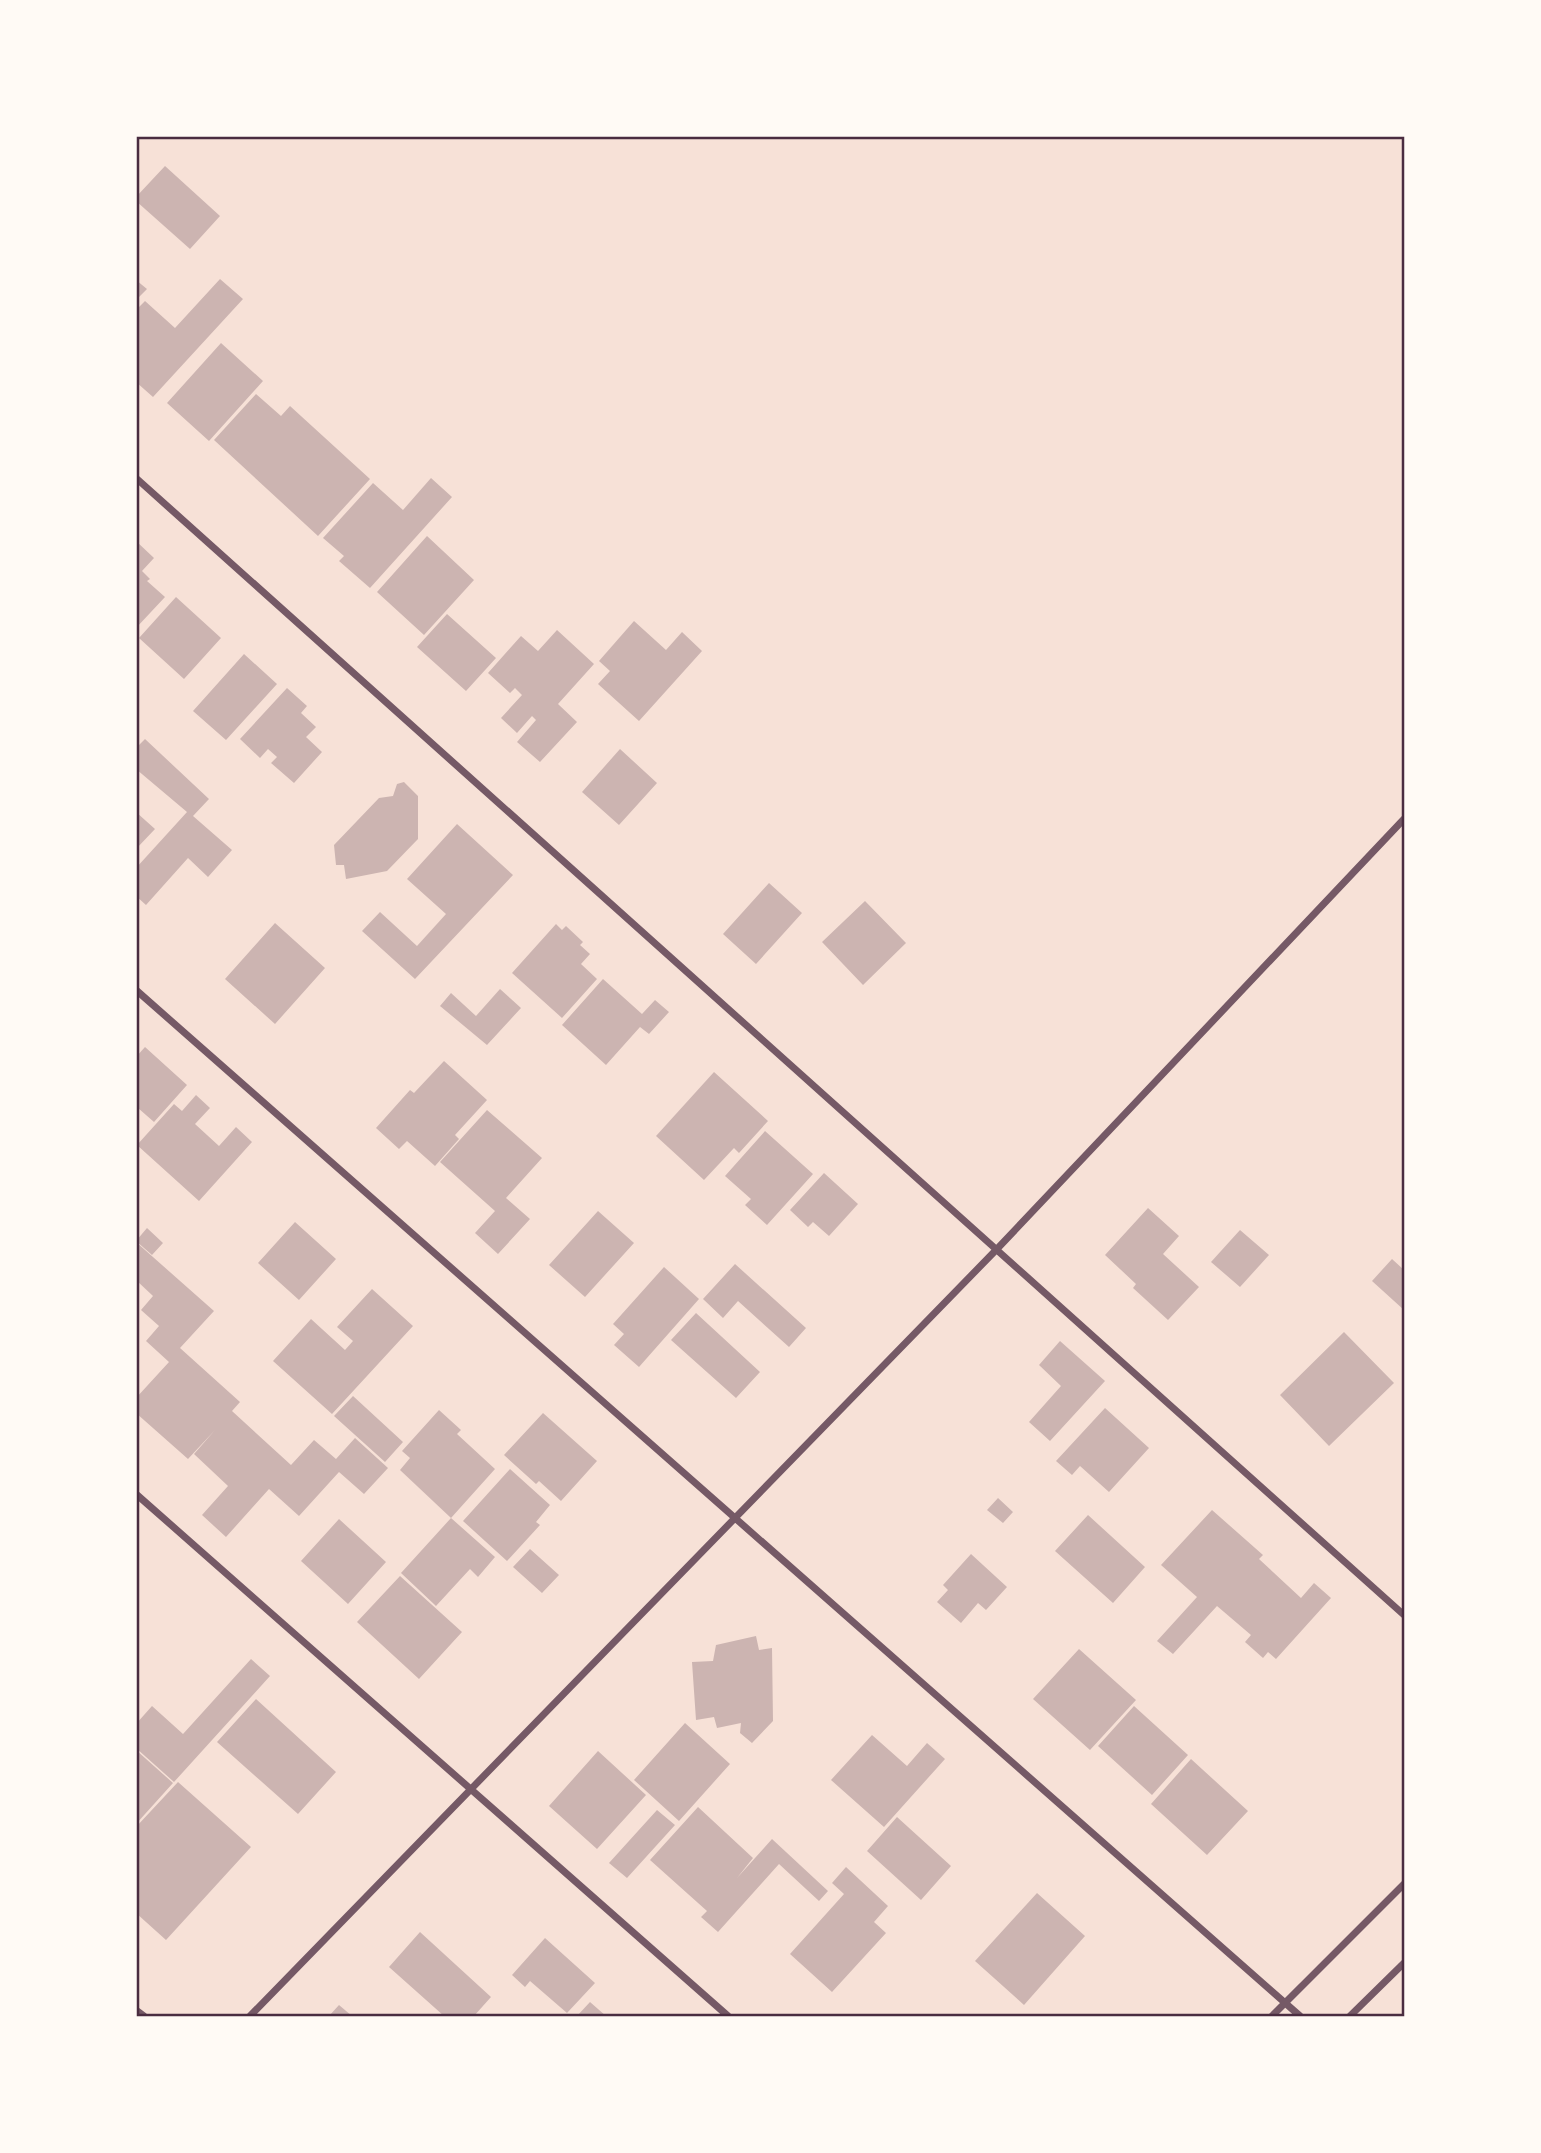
<svg xmlns="http://www.w3.org/2000/svg" width="1541" height="2153" viewBox="0 0 1541 2153" font-family="'DejaVu Sans',sans-serif">
  <style>
    .building { fill: #ccb4b1 }
    .lines { fill: none; stroke-linecap: round; stroke-linejoin: round }
    .minor { stroke: #755966; stroke-width: 7 }
    .neatline { fill: none; stroke: #4a2c40; stroke-width: 2.5 }
  </style>
  <rect width="100%" height="100%" fill="#f7e1d7"/>
  <!-- building -->
  <path class="building" d="M165,166l55,50 -30,33 -54,-48v-4z
    M220,279l23,20 -90,98 -17,-15v-72l9,-9 30,27z
    M136,280l11,9 -11,11z
    M221,343l42,38 -54,60 -42,-38z
    M256,394l25,22 9,-10 80,73 -52,57 -104,-96z
    M431,478l21,19 -82,91 -31,-27 5,-5 -21,-18 50,-55 30,27z
    M427,536l47,44 -50,55 -47,-43z
    M136,541l18,17 -12,13 8,8 -3,2 18,16 -29,31z
    M176,597l45,41 -37,41 -45,-41z
    M447,614l49,44 -30,33 -49,-44z
    M634,621l32,29 16,-18 20,19 -63,70 -41,-37 12,-13 -11,-10z
    M557,630l37,34 -36,40 19,18 -37,40 -23,-20 19,-22 -4,-4 -15,17 -16,-15 21,-23 -7,-7 -5,5 -22,-20 33,-37 17,15z
    M244,654l33,30 -51,56 -33,-29z
    M287,688l20,18 -6,7 15,14 -10,10 16,15 -28,31 -23,-20 6,-6 -9,-8 -8,9 -20,-19z
    M145,739l64,60 -16,17 39,34 -24,27 -20,-19 -42,47 -10,-9v-28l51,-56 -51,-43v-21z
    M620,749l37,34 -38,42 -37,-33z
    M404,782l14,14v43l-31,32 -41,8 -2,-14h-8l-2,-20 45,-47 14,-2 4,-12z
    M136,812l19,17 -19,20z
    M457,824l56,51 -98,104 -53,-48 18,-19 37,34 29,-32 -39,-35z
    M769,883l33,30 -46,51 -33,-30z
    M865,901l41,42 -43,42 -41,-43z
    M275,923l50,45 -50,56 -50,-45z
    M556,924l6,6 4,-4 17,16 -3,3 10,9 -9,10 16,15 -35,39 -50,-45z
    M603,979l39,35 13,-14 14,12 -20,22 -9,-7 -34,38 -44,-40z
    M500,989l21,19 -34,37 -47,-39 11,-13 25,23z
    M145,1047l42,38 -33,37 -16,-14 -2,2v-53z
    M444,1061l43,39 -32,35 4,4 -24,27 -28,-25 -8,8 -23,-21 34,-38 4,3z
    M714,1072l54,49 -29,32 -5,-5 -30,32 -48,-44z
    M196,1095l14,13 -15,16 24,22 17,-19 16,15 -53,59 -62,-56 37,-41 8,7z
    M487,1110l55,48 -36,40 24,21 -32,35 -23,-21 20,-22 -55,-49z
    M765,1131l48,43 -46,51 -22,-20 6,-6 -26,-23z
    M824,1173l34,31 -29,32 -16,-14 -5,5 -18,-17z
    M1148,1208l31,28 -16,18 36,33 -31,33 -35,-32 3,-4 -31,-29z
    M598,1211l36,32 -49,54 -36,-32z
    M295,1222l41,37 -37,41 -41,-37z
    M147,1228l16,15 -11,12 -16,-14z
    M1240,1230l29,25 -29,32 -29,-25z
    M136,1242l78,69 -34,37 60,54 -8,9 59,54 23,-25 22,19 19,-21 33,30 -24,26 -25,-22 -40,44 -30,-27 -43,48 -24,-22 26,-29 -34,-32 21,-24 -27,29 -52,-46v-15l33,-36 -23,-21 13,-15 -18,-16 12,-14 -17,-16z
    M1392,1259l12,11v40l-32,-29z
    M735,1264l71,64 -17,19 -51,-46 -15,17 -20,-19z
    M664,1267l35,32 -60,68 -25,-22 10,-11 -11,-10z
    M372,1289l41,37 -81,88 -59,-53 38,-42 34,31 8,-9 -16,-14z
    M696,1313l64,59 -24,26 -65,-58z
    M1344,1332l50,51 -65,63 -49,-51z
    M1060,1341l45,40 -55,60 -21,-19 32,-36 -22,-21z
    M353,1396l50,46 -18,20 -51,-46z
    M1105,1408l44,40 -40,44 -29,-26 -8,9 -16,-14z
    M439,1410l22,20 -4,4 38,35 -44,49 44,39 -17,20 -8,-8 -34,37 -35,-33 50,-55 -51,-48 10,-12 -8,-7z
    M543,1413l54,48 -36,40 -22,-20 -3,3 -32,-29z
    M510,1469l40,36 -14,17 4,3 -33,36 -44,-40z
    M998,1498l15,14 -10,11 -16,-13z
    M1212,1510l51,45 -4,4 42,39 13,-15 17,15 -55,61 -8,-7 -5,6 -18,-16 6,-7 -34,-29 -44,48 -16,-13 40,-44 -36,-32z
    M1088,1515l57,52 -32,36 -58,-52z
    M339,1519l47,43 -38,42 -47,-43z
    M530,1549l29,26 -17,18 -29,-26z
    M971,1554l36,33 -21,23 -8,-7 -17,20 -24,-21 11,-12 -5,-5z
    M400,1576l62,56 -43,47 -62,-57z
    M756,1636l3,14 13,-2 1,73 -21,22 -12,-10 1,-10 -24,5 -3,-11 -18,3 -4,-58 21,-1 3,-16z
    M1079,1649l57,51 -46,50 -57,-51z
    M251,1659l19,17 -96,106 -38,-34v-24l16,-18 31,28z
    M256,1699l80,73 -38,42 -81,-72z
    M1134,1706l54,49 -36,40 -54,-49z
    M685,1723l45,41 -51,57 -45,-41z
    M872,1735l35,31 20,-23 18,16 -61,68 -53,-47z
    M136,1750l37,33 -37,41z
    M598,1751l48,44 -49,54 -48,-43z
    M1191,1759l57,52 -41,44 -56,-51z
    M178,1782l73,65 -85,93 -30,-27v-86z
    M698,1807l55,51 -16,20 35,-39 56,52 -9,10 -40,-37 -61,68 -17,-15 6,-6 -57,-51z
    M657,1810l18,15 -48,53 -18,-15z
    M897,1817l54,49 -30,34 -54,-49z
    M846,1867l42,39 -14,16 12,11 -54,59 -42,-38 54,-60 -12,-11z
    M1037,1893l48,43 -61,69 -49,-44z
    M420,1932l71,65 -17,19h-30l-55,-49z
    M545,1938l50,45 -28,30 -37,-32 -5,6 -13,-12z
    M590,2002l16,14h-29z
    M339,2005l13,11h-23z"/>
  <g class="lines">
    <!-- minor -->
    <path class="minor" d="M136,478l1268,1137
      M136,990l1164,1026
      M136,1494l592,522
      M136,2010l8,6
      M250,2016l747,-767 407,-430
      M1272,2016l132,-132
      M1350,2016l54,-53"/>
  </g>
  <!-- border -->
  <rect width="1541" height="2153" fill="none" stroke="#fffaf5" stroke-width="276"/>
  <rect x="138" y="138" width="1265" height="1877" class="neatline"/>
</svg>
